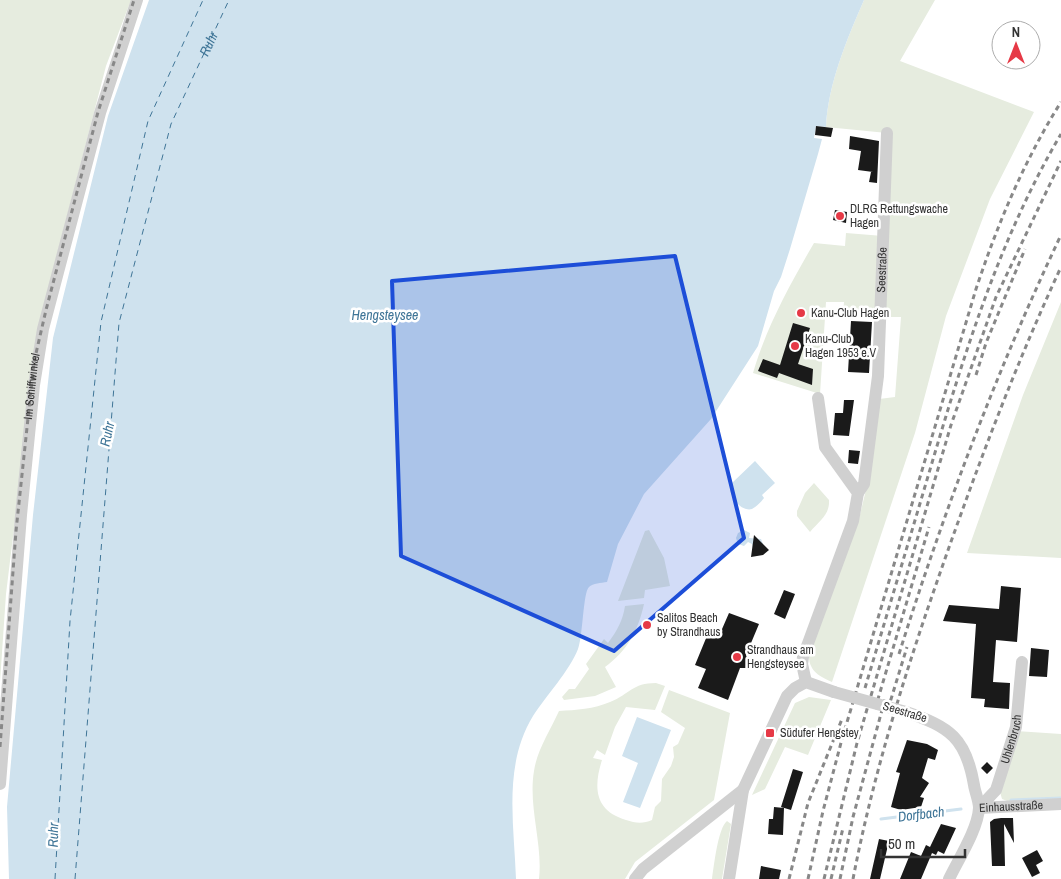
<svg xmlns="http://www.w3.org/2000/svg" width="1061" height="879" viewBox="0 0 1061 879" font-family="'Archivo Narrow',sans-serif">
  <style>
    .green { fill: #e6ecdf }
    .water { fill: #cfe2ee }
    .lines { fill: none; stroke-linecap: round; stroke-linejoin: round }
    .stream { stroke: #cfe2ee; stroke-width: 3 }
    .ferry { stroke: #3f7597; stroke-width: 1; stroke-dasharray: 6 5; stroke-linecap: butt }
    .building { fill: #1a1a1a }
    .minor { stroke: #d0d0d0; stroke-width: 12 }
    .rail { stroke: #888; stroke-width: 3; stroke-dasharray: 5 4; stroke-linecap: butt }
    .minor-bridge { stroke: #d0d0d0; stroke-width: 12 }
    .marked { fill: #1d4ed8; fill-opacity: 0.2; stroke: #1d4ed8; stroke-width: 4; stroke-linejoin: round }
    .poi-dot { fill: #e63946; stroke: #fff; stroke-width: 2 }
    .labels { text-anchor: middle; dominant-baseline: central; stroke-width: 5; stroke-linejoin: round; paint-order: stroke }
    .poi-label { font-size: 12px; fill: #333; stroke: #fff; text-anchor: start }
    .street-label { font-size: 12px; fill: #333; stroke: #fff }
    .water-label { font-size: 14px; font-style: italic; fill: #3f7597; stroke: #fff }
  </style>
  <rect width="100%" height="100%" fill="#fff"/>
  <!-- green -->
  <path class="green" d="M0,0h131l-25,66 -67,258 -33,270 -6,88z
    M864,0h71l-35,61 134,51 -44,87 -44,117 -31,117 -83,249c-16,-7 -24,-13 -23,-30l49,-129 12,-50 9,-74 16,-2 6,-80h-58l1,-15h-18l-6,92 -67,-21c13,-45 37,-89 61,-130l31,3 1,-13 37,3 4,-103 -61,-6c2,-43 21,-88 38,-127z
    M1061,302v256l-94,-5 56,-158z
    M814,483l15,17c1,15 -10,21 -19,32l-13,-16v-5l8,-18z
    M649,530l15,28 6,28 -25,4 -1,8 -26,3 27,-70z
    M644,604c-6,27 -17,47 -39,63l11,20 -21,9 -31,4 -2,-3 7,-8h6l14,-20 -3,-5 18,-25 4,4c9,-12 15,-23 17,-37z
    M656,683l9,3 -10,24 -29,-3 -11,20 -10,28 -8,-5 -4,8 9,2c-9,28 -7,51 24,60 9,3 17,4 26,0l3,-13 6,-6 1,-22 9,-13 3,-9 -1,-10 5,-3 7,-16 -24,-16 8,-22 61,23 -16,87 -79,62 -10,17h-86c4,-35 -11,-72 -5,-108 3,-21 16,-40 25,-60 17,-1 35,-2 51,-9 20,-8 22,-19 46,-19z
    M809,697l22,3 -23,55 -23,-8 -20,42 -13,6 43,-92z
    M1016,731l45,3v65l-51,3 -8,-3 -2,-7z
    M727,821l4,3 -9,55h-10c2,-13 6,-51 15,-58z"/>
  <!-- water -->
  <path class="water" d="M149,0h715c-17,39 -36,84 -38,127l-10,-1 -2,12 8,1 -4,15 -28,95 -9,28 -7,14 -16,55 -47,73 -67,75 -26,50 -11,38c-6,1 -14,1 -18,5 -6,5 -6,49 -11,62 -8,21 -32,47 -45,67 -30,49 -19,108 -17,163h-507l-2,-72 26,-292 20,-177 55,-222z
    M755,461l20,22 -13,12 2,3c-3,4 -8,9 -12,11 -11,3 -22,-12 -22,-21l2,-5z
    M744,530l6,3 -1,5 12,1 2,5 -1,4h-9l-1,-4 -4,-2 -4,4 -6,-2 -2,-6 2,-5z
    M637,717l34,13 -31,78 -17,-6 15,-39 -16,-7z"/>
  <g class="lines">
    <!-- stream -->
    <path class="stream" d="M1011,800l50,-2
      M881,819l80,-10"/>
    <!-- ferry -->
    <g class="ferry">
      <path d="M55,879l15,-258 31,-299 47,-201 55,-121"/>
      <path id="s1" d="M75,879l44,-556 52,-199 58,-124"/>
    </g>
  </g>
  <!-- building -->
  <path class="building" d="M816,126l17,2 -2,9 -16,-2z
    M850,136l29,5 -2,42 -8,-1 2,-10h2l-15,-2 3,-19 -12,-2z
    M835,210l12,2 -1,11 -13,-3z
    M851,321l21,1 -3,51 -21,-1z
    M793,323l17,5 -12,36 15,5 -1,16 -33,-12 -2,5 -19,-7 5,-12 17,6z
    M844,400h10l-5,36 -16,-1 2,-22h12h-4z
    M849,450l11,1 -2,13 -10,-1z
    M754,535l15,15 -6,5 -12,2z
    M1001,586l20,2 -4,54 -21,-2 -3,42 17,1 -1,26 -25,-2 1,-8 -14,-1 5,-74 -33,-3 6,-16 50,4z
    M784,590l11,4 -10,25 -11,-5z
    M729,613l30,11 -13,31 3,9 -3,4h-6l-12,32 -30,-12 8,-19 -11,-4 14,-34 10,5z
    M1031,648l18,2 -2,27 -18,-1z
    M907,740l20,4 11,6 -3,10 -7,-2 -6,20 7,5 -9,14 4,1 -3,9 -20,3 -10,-3 9,-34 -4,-1z
    M987,762l6,6 -6,6 -6,-6z
    M793,769l10,3 -12,38 -10,-3z
    M774,807l10,1 -1,27 -15,-1 1,-15h4z
    M1001,818h12l1,25 -10,-19 1,42h-13l-2,-44 4,-3z
    M941,824l15,4 -12,26 -6,-3 -2,4 -4,-2 -11,26h-21l11,-27 10,4 5,-11 4,2z
    M879,839l10,2 -9,38h-10z
    M1037,850l6,11 -7,4 4,8 -8,4 -10,-19z
    M761,866l20,4 -2,9h-20z"/>
  <g class="lines">
    <!-- minor -->
    <g class="minor">
      <path id="s2" d="M858,493l6,-9 14,-108 9,-243"/>
      <path d="M806,682l-4,-18 1,-7 50,-136 5,-28 -33,-46 -7,-49"/>
      <path d="M906,712c44,15 60,26 68,73 1,7 5,16 5,23 -1,21 -21,52 -30,71"/>
      <path d="M0,784l21,-269 13,-130 9,-56 57,-216 37,-113"/>
      <path id="s3" d="M979,808l17,-18 20,-63 6,-65"/>
      <path id="s4" d="M979,808l82,-4"/>
      <path d="M635,879l8,-10 100,-79"/>
      <path d="M729,879l14,-89 44,-94 8,-8 11,-6 28,10"/>
    </g>
    <!-- rail -->
    <g class="rail">
      <path d="M976,375l10,-32 39,-94"/>
      <path d="M899,654c45,-143 98,-284 162,-419"/>
      <path d="M865,688c23,-77 46,-154 69,-232 33,-111 68,-222 127,-322"/>
      <path d="M875,709l54,-182"/>
      <path d="M888,709l19,-62"/>
      <path id="s5" d="M0,747l16,-216 18,-169 12,-52 52,-198 36,-112"/>
      <path d="M789,879l19,-76 34,-84"/>
      <path d="M808,879l15,-68 19,-72 134,-450c22,-66 48,-128 85,-187"/>
      <path d="M824,879l33,-136 94,-318 45,-128 65,-136"/>
      <path d="M831,879l12,-51"/>
      <path d="M840,879l13,-62 32,-118"/>
      <path d="M853,879c20,-104 52,-206 87,-306 36,-103 75,-207 121,-306"/>
    </g>
    <!-- minor-bridge -->
    <path class="minor-bridge" d="M834,692l72,20"/>
  </g>
  <!-- marked area -->
  <path class="marked" d="M675,256l69,282 -130,113 -213,-95 -9,-275z"/>
  <!-- markers -->
  <g class="poi-dot">
    <circle cx="840" cy="216" r="5"/>
    <circle cx="801" cy="313" r="5"/>
    <circle cx="795" cy="346" r="5"/>
    <circle cx="647" cy="625" r="5"/>
    <circle cx="737" cy="657" r="5"/>
    <rect x="765" y="728" width="10" height="10" rx="2.5"/>
  </g>
  <g class="labels">
    <!-- poi labels -->
    <g class="poi-label">
      <text x="850" y="209">DLRG Rettungswache<tspan x="850" dy="14">Hagen</tspan></text>
      <text x="811" y="313">Kanu-Club Hagen</text>
      <text x="805" y="339">Kanu-Club<tspan x="805" dy="14">Hagen 1953 e.V</tspan></text>
      <text x="657" y="618">Salitos Beach<tspan x="657" dy="14">by Strandhaus</tspan></text>
      <text x="747" y="650">Strandhaus am<tspan x="747" dy="14">Hengsteysee</tspan></text>
      <text x="780" y="733">Südufer Hengstey</text>
    </g>
    <!-- street labels -->
    <g class="street-label">
      <text stroke="none"><textPath href="#s2" startOffset="226">Seestraße</textPath></text>
      <text stroke="none"><textPath href="#s5" startOffset="362">Im Schiffwinkel</textPath></text>
      <text transform="translate(905 712) rotate(17)">Seestraße</text>
      <text stroke="none"><textPath href="#s3" startOffset="78">Uhlenbruch</textPath></text>
      <text stroke="none"><textPath href="#s4" startOffset="32">Einhausstraße</textPath></text>
    </g>
    <!-- water labels -->
    <g class="water-label">
      <text stroke="none"><textPath href="#s1" startOffset="852">Ruhr</textPath></text>
      <text x="385" y="315">Hengsteysee</text>
      <text transform="translate(107 434) rotate(-78)">Ruhr</text>
      <text transform="translate(921 814) rotate(-7)">Dorfbach</text>
      <text transform="translate(53 835) rotate(-89)">Ruhr</text>
    </g>
  </g>
  <!-- north arrow -->
  <g transform="translate(1016 45)"><circle r="24" fill="#ffffff" stroke="#adadad"/>
  <path d="M0-4L9 19L0 12L-9 19Z" fill="#e63946"/>
  <text y="-8" font-size="14" font-weight="bold" text-anchor="middle" fill="#333333">N</text>
  </g>
  <!-- scale -->
  <path d="M881 849v8h84v-8" fill="none" stroke="#333333" stroke-width="2.5"/>
  <text x="888" y="849" font-size="15" fill="#333333" stroke="#ffffff" stroke-width="4" paint-order="stroke">50 m</text>
</svg>
